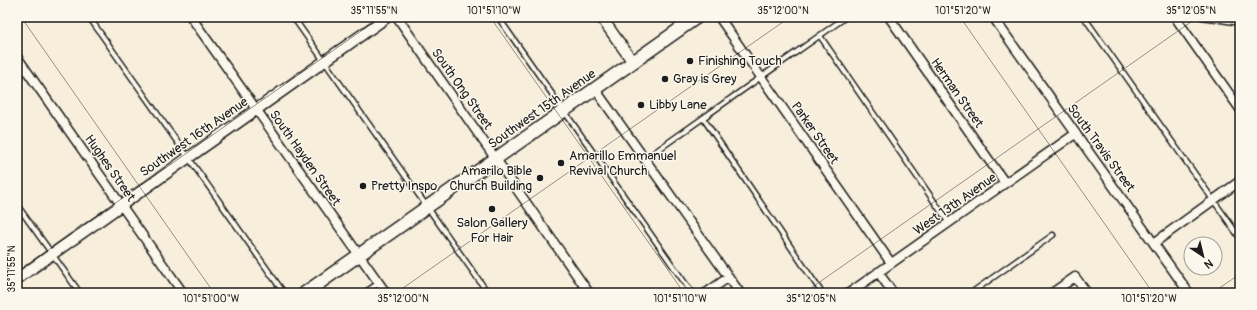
<svg xmlns="http://www.w3.org/2000/svg" width="1257" height="310" viewBox="0 0 1257 310" font-family="Pangolin,sans-serif">
  <style>
    .lines { fill: none; stroke-linecap: round; stroke-linejoin: round }
    .service-casing { stroke: #1c1c1c; stroke-width: 7 }
    .minor-casing { stroke: #1c1c1c; stroke-width: 11 }
    .tertiary-casing { stroke: #1c1c1c; stroke-width: 13 }
    .secondary-casing { stroke: #1c1c1c; stroke-width: 15 }
    .service { stroke: #fbf7ec; stroke-width: 4 }
    .minor { stroke: #fbf7ec; stroke-width: 8 }
    .tertiary { stroke: #fbf7ec; stroke-width: 10 }
    .secondary { stroke: #fbf7ec; stroke-width: 12 }
    .ticks { fill: none; stroke: #1c1c1c; stroke-width: 1; stroke-opacity: 0.45 }
    .poi-dot { fill: #1c1c1c; stroke: #fbf7ec; stroke-width: 1.5 }
    .labels { text-anchor: middle; dominant-baseline: central; stroke-width: 3; stroke-linejoin: round; paint-order: stroke }
    .poi-label { font-size: 13px; fill: #1c1c1c; stroke: #fbf7ec; text-anchor: start }
    .street-label { font-size: 13px; fill: #1c1c1c; stroke: #fbf7ec }
    .neatline { fill: none; stroke: #1c1c1c; stroke-width: 1.5 }
    .ticks-label { font-size: 10px; text-anchor: middle; fill: #1c1c1c }
  </style>
  <rect width="100%" height="100%" fill="#f8eedc"/>
  <filter id="ink" filterUnits="userSpaceOnUse"><feTurbulence type="fractalNoise" baseFrequency=".025" numOctaves="2"/><feDisplacementMap in="SourceGraphic" scale="8" xChannelSelector="R" yChannelSelector="G"/><feConvolveMatrix kernelMatrix="1 2 1 2 8 2 1 2 1" color-interpolation-filters="sRGB"/></filter>
  <g filter="url(#ink)">
    <g class="lines">
      <defs>
        <path id="service" d="M89,17l195,276
          M293,17l195,276
          M498,17l194,276
          M1084,17l156,221
          M1202,17l38,6
          M820,36l129,187
          M703,118l119,175
          M645,159l201,-142
          M17,205l63,88
          M364,293l15,-10
          M971,293l82,-58"/>
        <path id="minor" d="M191,17l195,276
          M397,17l192,276
          M719,17l172,246
          M889,17l116,166
          M993,17l196,276
          M1175,17l65,92
          M17,57l166,236
          M595,89l145,204
          M1154,243l86,-62
          M878,272l15,21
          M706,293l23,-16
          M849,293l226,-159
          M1052,293l23,-16 12,16"/>
        <path id="tertiary" d="M601,17l32,45
          M17,279l370,-262"/>
        <path id="secondary" d="M305,293l392,-276"/>
      </defs>
      <!-- service casing -->
      <use href="#service" class="service-casing"/>
      <!-- minor casing -->
      <use href="#minor" class="minor-casing"/>
      <!-- tertiary casing -->
      <use href="#tertiary" class="tertiary-casing"/>
      <!-- secondary casing -->
      <use href="#secondary" class="secondary-casing"/>
      <!-- service -->
      <use href="#service" class="service"/>
      <!-- minor -->
      <use href="#minor" class="minor"/>
      <!-- tertiary -->
      <use href="#tertiary" class="tertiary"/>
      <!-- secondary -->
      <use href="#secondary" class="secondary"/>
    </g>
  </g>
  <!-- ticks -->
  <path class="ticks" d="M21,17l193,276M490,17l194,276M960,17l193,276M17,272l364,-255M396,293l394,-276M804,293l394,-276M1212,293l28,-19"/>
  <!-- markers -->
  <g class="poi-dot">
    <circle cx="690" cy="61" r="4"/>
    <circle cx="665" cy="79" r="4"/>
    <circle cx="641" cy="105" r="4"/>
    <circle cx="561" cy="163" r="4"/>
    <circle cx="540" cy="178" r="4"/>
    <circle cx="363" cy="186" r="4"/>
    <circle cx="492" cy="209" r="4"/>
  </g>
  <g class="labels">
    <!-- poi labels -->
    <g class="poi-label">
      <text x="698" y="61">Finishing Touch</text>
      <text x="673" y="79">Gray is Grey</text>
      <text x="649" y="105">Libby Lane</text>
      <text x="569" y="156">Amarillo Emmanuel<tspan x="569" dy="15">Revival Church</tspan></text>
      <text x="532" y="171" text-anchor="end">Amarilo Bible<tspan x="532" dy="15">Church Building</tspan></text>
      <text x="371" y="186">Pretty Inspo</text>
      <text x="492" y="223" text-anchor="middle">Salon Gallery<tspan x="492" dy="15">For Hair</tspan></text>
    </g>
    <!-- street labels -->
    <g class="street-label">
      <text transform="translate(462 89) rotate(55)">South Ong Street</text>
      <text transform="translate(957 93) rotate(55)">Herman Street</text>
      <text transform="translate(542 109) rotate(-35)">Southwest 15th Avenue</text>
      <text transform="translate(815 133) rotate(55)">Parker Street</text>
      <text transform="translate(194 137) rotate(-35)">Southwest 16th Avenue</text>
      <text transform="translate(1101 148) rotate(54)">South Travis Street</text>
      <text transform="translate(305 158) rotate(55)">South Hayden Street</text>
      <text transform="translate(110 168) rotate(55)">Hughes Street</text>
      <text transform="translate(955 204) rotate(-35)">West 13th Avenue</text>
    </g>
  </g>
  <!-- margin -->
  <rect width="1257" height="310" fill="none" stroke="#fbf7ec" stroke-width="44"/>
  <!-- north arrow -->
  <g transform="translate(1203 256) rotate(145)"><circle r="19" fill="#fbf7ec" stroke="#a29f99"/>
  <path d="M0-3L7 15L0 10L-7 15Z" fill="#1c1c1c"/>
  <text y="-6" font-size="11" font-weight="bold" text-anchor="middle" fill="#1c1c1c">N</text>
  </g>
  <rect x="22" y="22" width="1213" height="266" class="neatline"/>
  <g class="ticks-label">
    <text x="374" y="14">35°11'55"N</text>
    <text x="494" y="14">101°51'10"W</text>
    <text x="783" y="14">35°12'00"N</text>
    <text x="963" y="14">101°51'20"W</text>
    <text x="1191" y="14">35°12'05"N</text>
    <text transform="translate(11 269) rotate(-90)" y="4">35°11'55"N</text>
    <text x="211" y="302">101°51'00"W</text>
    <text x="403" y="302">35°12'00"N</text>
    <text x="680" y="302">101°51'10"W</text>
    <text x="811" y="302">35°12'05"N</text>
    <text x="1149" y="302">101°51'20"W</text>
  </g>
</svg>
